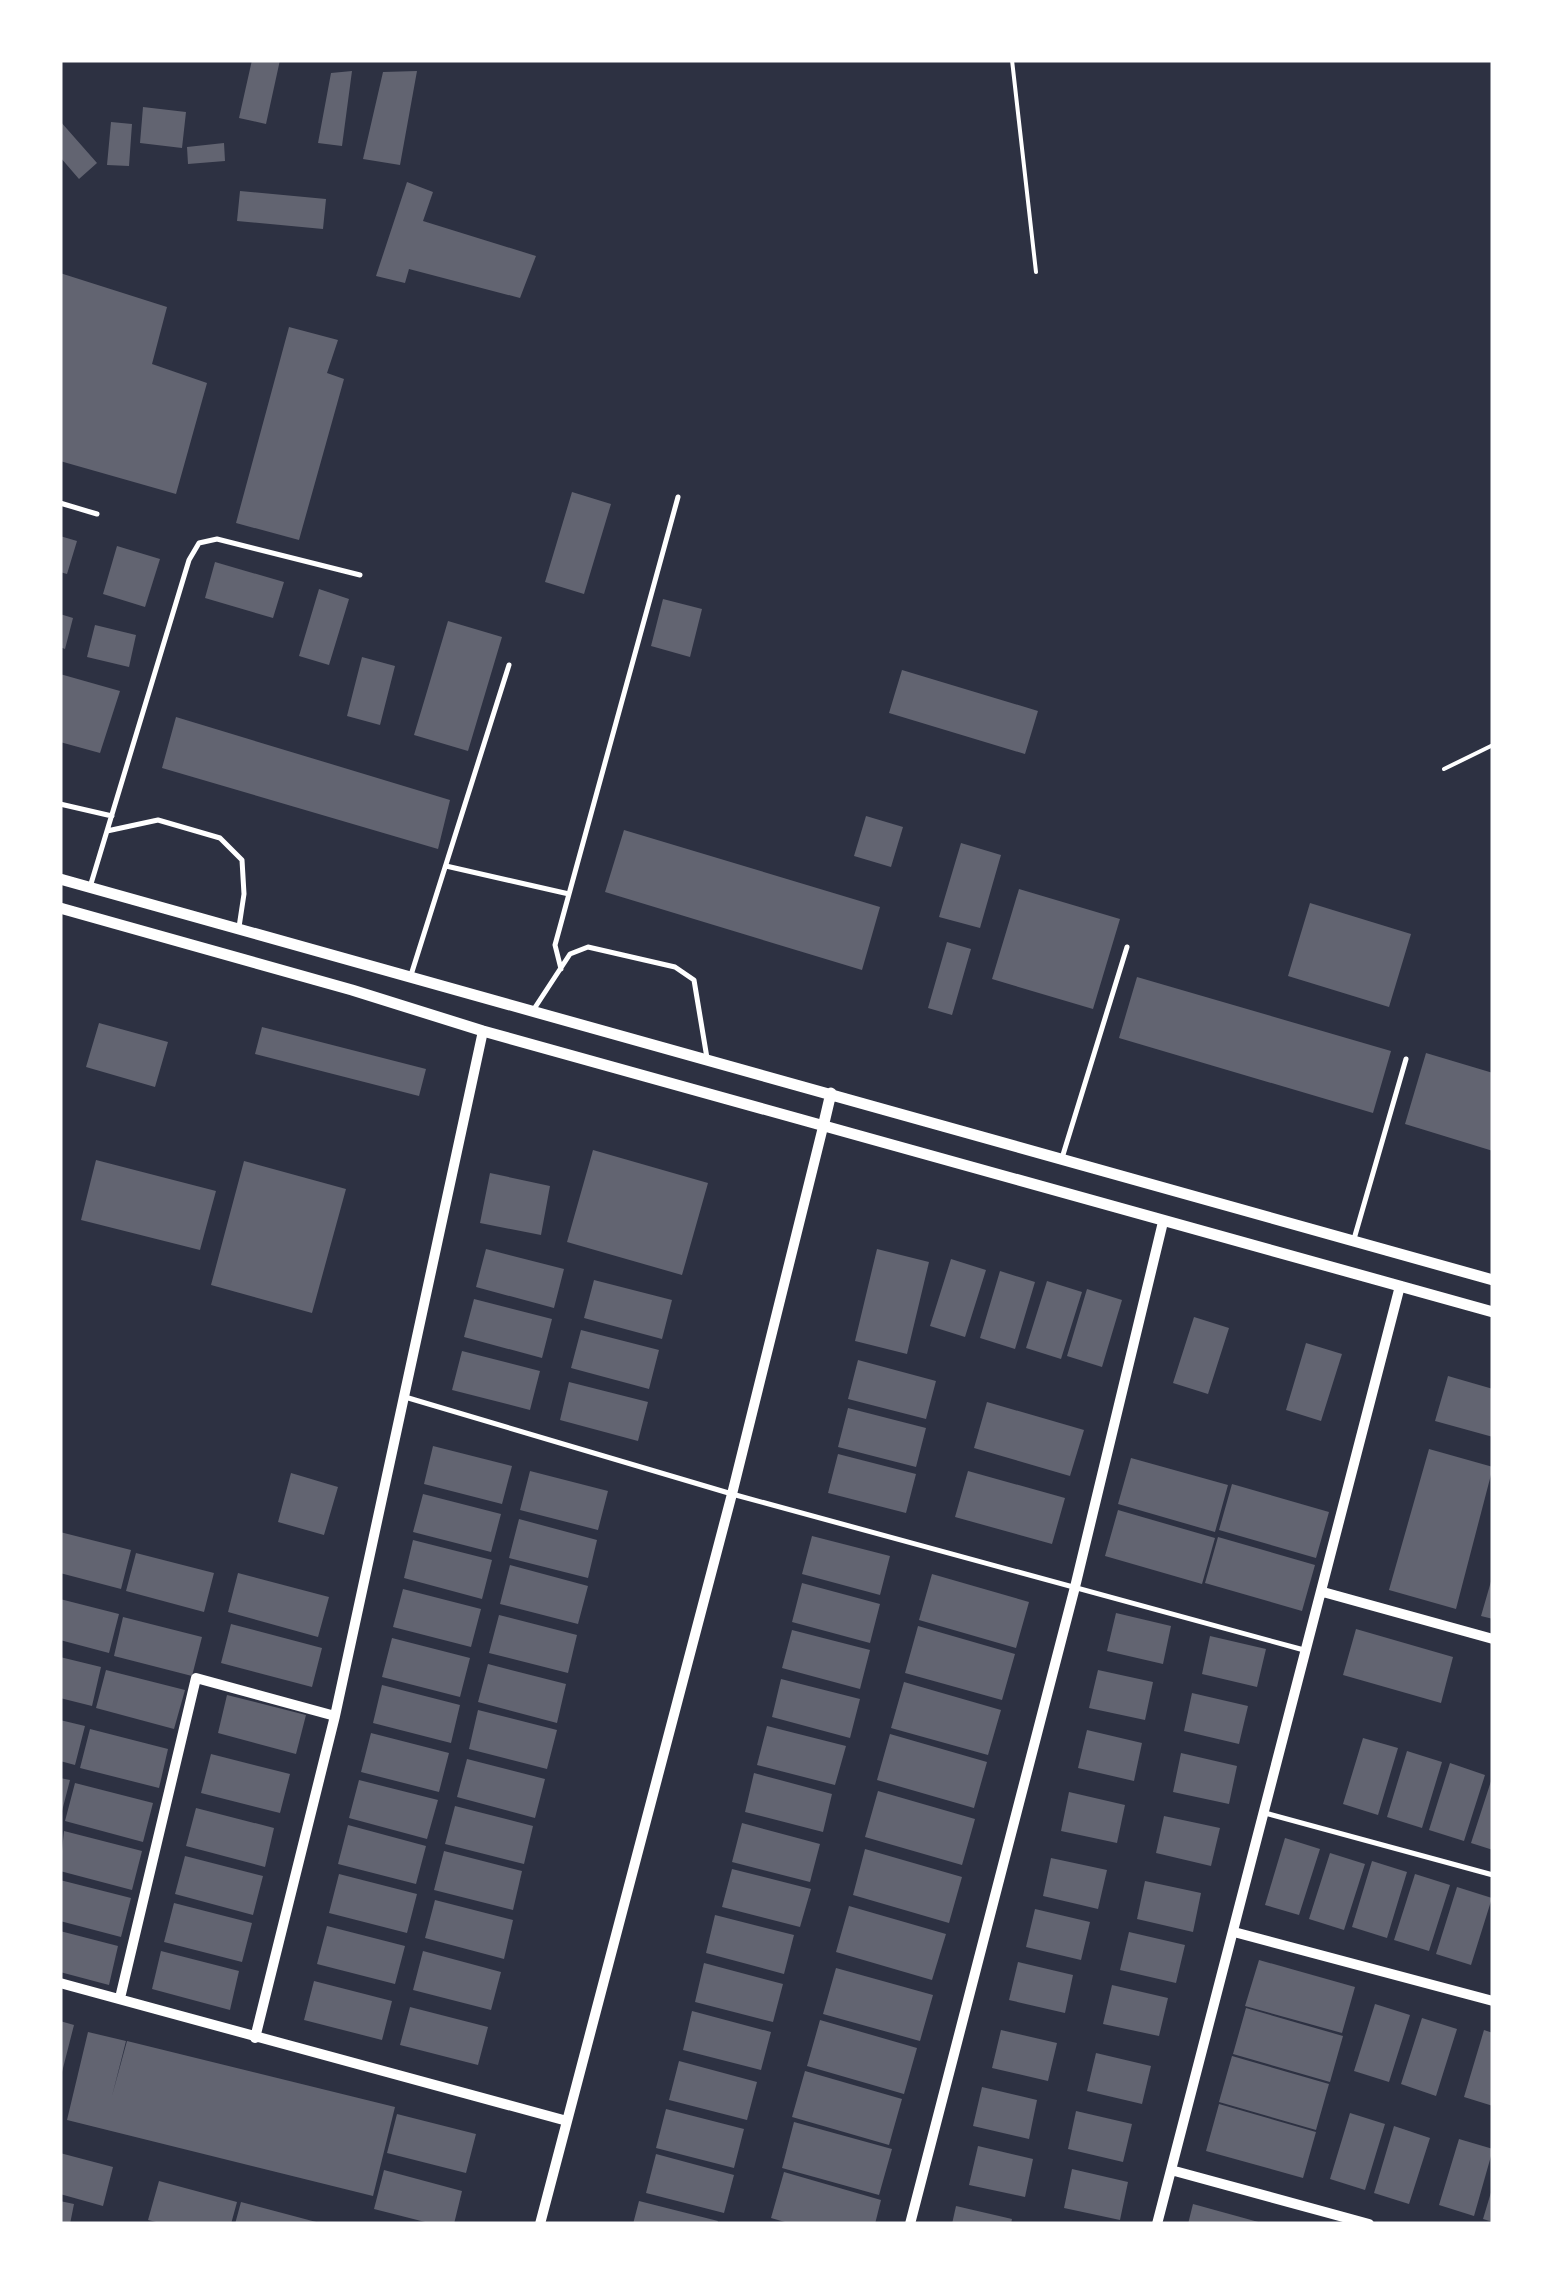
<svg xmlns="http://www.w3.org/2000/svg" width="1553" height="2284" viewBox="0 0 1553 2284" font-family="'Exo 2',sans-serif">
  <style>
    .building { fill: #626471 }
    .lines { fill: none; stroke-linecap: round; stroke-linejoin: round }
    .path { stroke: #fff; stroke-width: 4 }
    .service { stroke: #fff; stroke-width: 5 }
    .minor { stroke: #fff; stroke-width: 10 }
    .tertiary { stroke: #fff; stroke-width: 11 }
  </style>
  <rect width="100%" height="100%" fill="#2d3142"/>
  <!-- building -->
  <path class="building" d="M252,60h28l-14,64 -27,-6z
    M352,71l-10,75 -24,-3 13,-70z
    M417,71l-17,94 -37,-6 20,-87z
    M143,107l43,5 -4,36 -42,-5z
    M60,121l37,42 -18,16 -19,-22z
    M111,122l21,2 -3,42 -22,-1z
    M224,143l1,18 -37,3 -1,-17z
    M407,182l26,10 -10,29 113,35 -16,42 -111,-29 -4,14 -29,-7z
    M240,191l86,8 -3,30 -86,-8z
    M60,273l107,34 -15,57 55,19 -31,111 -116,-33z
    M289,327l49,13 -11,33 17,6 -45,161 -63,-17z
    M572,492l39,12 -27,90 -39,-12z
    M60,536l17,5 -10,33 -7,-2z
    M117,546l43,13 -15,48 -42,-13z
    M215,562l69,20 -11,36 -68,-20z
    M319,589l30,10 -20,66 -30,-9z
    M663,599l39,10 -12,48 -39,-11z
    M60,614l13,4 -8,31 -5,-2z
    M448,621l54,16 -34,114 -54,-16z
    M95,625l41,10 -7,32 -42,-10z
    M362,657l33,9 -15,59 -33,-9z
    M902,670l136,41 -13,43 -136,-41z
    M60,674l60,17 -20,62 -40,-11z
    M176,717l274,83 -12,49 -276,-81z
    M866,816l37,11 -12,40 -37,-11z
    M624,830l256,77 -18,63 -257,-78z
    M961,843l40,12 -21,73 -41,-11z
    M1019,889l101,30 -27,90 -101,-30z
    M1310,903l101,31 -22,73 -101,-31z
    M947,942l24,7 -19,66 -24,-7z
    M1137,977l254,74 -18,62 -254,-75z
    M99,1023l69,19 -13,45 -69,-20z
    M262,1027l164,42 -7,27 -164,-42z
    M1426,1053l67,20v78l-88,-27z
    M593,1150l115,33 -26,92 -115,-33z
    M96,1160l120,31 -16,59 -119,-30z
    M244,1161l102,28 -34,124 -101,-28z
    M490,1173l60,13 -9,49 -61,-12z
    M486,1249l78,20 -10,39 -78,-21z
    M877,1249l52,13 -22,92 -52,-13z
    M951,1259l35,11 -21,67 -35,-11z
    M1000,1271l35,11 -20,67 -35,-11z
    M594,1280l78,20 -10,39 -78,-21z
    M1047,1281l35,11 -21,67 -35,-11z
    M1087,1289l35,11 -20,67 -35,-11z
    M474,1299l78,20 -10,39 -78,-21z
    M1194,1317l35,11 -21,66 -35,-11z
    M581,1330l78,20 -10,39 -78,-21z
    M1306,1343l36,11 -21,67 -35,-11z
    M462,1351l78,20 -10,39 -78,-20z
    M858,1360l78,21 -10,38 -78,-20z
    M1448,1376l45,13v48l-58,-16z
    M569,1382l79,20 -10,39 -78,-21z
    M987,1402l97,28 -14,46 -96,-28z
    M848,1408l78,20 -10,39 -78,-20z
    M433,1446l79,20 -10,38 -78,-20z
    M1429,1449l64,18 -37,142 -67,-19z
    M838,1454l78,20 -10,39 -78,-20z
    M1131,1458l97,27 -13,47 -97,-28z
    M530,1471l78,20 -10,39 -78,-20z
    M968,1471l97,27 -13,46 -97,-27z
    M291,1473l47,14 -14,48 -46,-13z
    M1232,1484l97,28 -13,46 -97,-28z
    M423,1494l78,20 -10,38 -78,-20z
    M1118,1510l97,28 -13,46 -97,-28z
    M519,1519l78,21 -9,38 -79,-20z
    M60,1532l71,18 -10,39 -61,-16z
    M812,1536l78,20 -10,39 -78,-21z
    M1218,1537l97,28 -13,46 -97,-28z
    M413,1540l79,20 -10,39 -78,-21z
    M136,1553l78,20 -10,39 -78,-21z
    M510,1565l78,21 -10,38 -78,-20z
    M238,1573l91,24 -11,40 -90,-25z
    M932,1574l97,28 -13,46 -97,-28z
    M1492,1578h1v41l-12,-3z
    M802,1583l78,21 -10,39 -78,-21z
    M403,1589l78,20 -10,38 -78,-20z
    M60,1599l59,15 -10,39 -49,-13z
    M1116,1613l55,13 -8,38 -56,-13z
    M499,1615l78,20 -9,38 -79,-20z
    M123,1617l79,20 -10,39 -78,-20z
    M231,1624l91,24 -10,39 -91,-24z
    M918,1626l97,28 -13,46 -97,-27z
    M1356,1629l97,28 -12,46 -98,-28z
    M792,1630l78,20 -10,39 -78,-21z
    M1210,1636l56,13 -9,38 -55,-13z
    M392,1638l78,20 -10,39 -78,-20z
    M60,1657l41,10 -9,39 -32,-8z
    M488,1664l78,20 -9,39 -79,-21z
    M106,1670l79,20 -11,39 -78,-21z
    M1098,1670l55,12 -8,38 -56,-12z
    M781,1679l79,20 -10,39 -78,-21z
    M904,1682l97,28 -13,45 -97,-27z
    M382,1685l78,20 -9,38 -78,-20z
    M1192,1693l56,13 -9,38 -55,-13z
    M227,1695l79,20 -10,39 -78,-21z
    M478,1710l79,20 -10,39 -78,-20z
    M60,1720l25,6 -10,39 -15,-4z
    M767,1726l79,20 -11,39 -78,-20z
    M90,1729l78,20 -9,39 -79,-20z
    M1087,1730l55,13 -8,38 -56,-13z
    M371,1733l78,20 -10,39 -78,-20z
    M890,1734l97,28 -13,46 -97,-28z
    M1363,1738l35,10 -20,67 -35,-11z
    M1407,1751l35,11 -20,66 -35,-11z
    M1181,1753l56,13 -8,38 -56,-12z
    M211,1754l79,20 -10,39 -79,-20z
    M467,1759l78,20 -10,39 -78,-21z
    M1450,1763l35,12 -21,66 -35,-11z
    M754,1773l78,21 -9,38 -78,-20z
    M1493,1775v75l-22,-7z
    M60,1778l10,2 -9,35h-1z
    M359,1780l79,20 -11,39 -78,-21z
    M75,1783l78,20 -10,39 -78,-21z
    M878,1791l97,28 -13,46 -97,-28z
    M1069,1792l56,13 -8,38 -56,-12z
    M455,1806l78,20 -9,38 -79,-20z
    M196,1808l78,20 -9,39 -79,-21z
    M1164,1816l56,12 -9,38 -55,-13z
    M742,1823l78,21 -10,38 -78,-20z
    M348,1825l78,21 -10,38 -78,-20z
    M64,1831l78,20 -10,39 -72,-19z
    M1285,1838l35,11 -21,66 -34,-10z
    M865,1849l97,28 -13,46 -96,-28z
    M444,1851l78,20 -9,39 -79,-20z
    M1330,1853l35,11 -21,66 -35,-11z
    M185,1856l78,20 -10,39 -78,-21z
    M1051,1858l56,12 -9,39 -55,-13z
    M1372,1861l35,11 -20,66 -35,-11z
    M732,1869l79,20 -11,38 -78,-20z
    M339,1874l78,20 -10,39 -78,-20z
    M1415,1874l35,11 -21,66 -35,-11z
    M60,1880l71,18 -10,39 -61,-16z
    M1145,1881l56,12 -8,39 -56,-13z
    M1457,1887l35,11 -21,67 -35,-11z
    M435,1900l78,20 -9,39 -79,-21z
    M174,1903l78,20 -10,39 -78,-20z
    M849,1906l97,28 -14,46 -96,-28z
    M1035,1909l55,13 -9,38 -55,-13z
    M715,1915l79,20 -10,39 -78,-21z
    M327,1926l78,20 -10,38 -78,-20z
    M60,1931l58,15 -9,39 -49,-13z
    M1129,1932l56,13 -9,38 -56,-13z
    M161,1951l78,20 -9,39 -78,-21z
    M423,1951l78,21 -10,38 -78,-20z
    M1259,1960l96,27 -13,46 -97,-27z
    M1018,1962l55,13 -8,38 -56,-13z
    M704,1963l79,21 -10,38 -78,-20z
    M836,1968l97,27 -13,46 -97,-27z
    M314,1981l78,20 -10,39 -78,-20z
    M1112,1985l56,13 -9,38 -56,-12z
    M1375,2004l35,11 -21,67 -35,-11z
    M410,2007l78,20 -10,38 -78,-20z
    M1246,2008l97,28 -13,46 -97,-28z
    M692,2011l79,21 -10,38 -78,-20z
    M1422,2018l35,11 -21,67 -35,-12z
    M820,2020l97,28 -13,46 -97,-28z
    M60,2021l14,4 -13,51 -1,-1z
    M1001,2030l56,13 -9,38 -56,-13z
    M1484,2030l9,3v73l-29,-9z
    M88,2032l38,9 -14,55 15,-55 268,66 -22,89 -306,-76z
    M1096,2053l55,13 -9,38 -55,-13z
    M1232,2056l97,28 -13,46 -97,-28z
    M679,2061l78,21 -10,38 -78,-20z
    M805,2071l97,28 -13,46 -97,-28z
    M982,2087l55,13 -8,39 -56,-13z
    M1219,2104l97,28 -13,46 -97,-27z
    M666,2109l78,20 -10,39 -78,-20z
    M1076,2111l56,13 -9,38 -55,-13z
    M1350,2113l35,11 -20,66 -35,-11z
    M397,2114l79,20 -10,39 -79,-20z
    M794,2122l98,27 -13,46 -97,-27z
    M1394,2126l36,12 -21,66 -35,-11z
    M1459,2139l34,10 -19,67 -35,-11z
    M978,2146l55,13 -8,38 -56,-12z
    M60,2153l53,14 -10,39 -43,-12z
    M656,2154l78,21 -10,38 -78,-20z
    M1072,2169l56,13 -8,38 -56,-12z
    M384,2170l78,21 -8,33h-21l-59,-15z
    M784,2172l97,28 -6,24h-83l-21,-6z
    M159,2181l78,21 -6,22h-67l-16,-4z
    M1492,2189l1,1v32l-10,-3z
    M60,2201l14,3 -4,20h-10z
    M639,2201l79,20 -1,3h-84z
    M241,2202l79,21 -1,1h-84z
    M1193,2204l69,19v1h-74z
    M956,2206l56,13 -1,5h-59z"/>
  <g class="lines">
    <!-- path -->
    <path class="path" d="M1012,60l24,212
      M1444,769l49,-24"/>
    <!-- service -->
    <path class="service" d="M60,503l37,11
      M60,804l52,12
      M107,831l51,-11 62,18 22,22 2,34 -5,33
      M446,866l123,28
      M90,887l99,-327 10,-17 18,-4 143,36
      M561,969l-6,-24 123,-448
      M411,975l98,-310
      M534,1009l36,-55 18,-7 87,20 19,13 13,78
      M1062,1158l65,-211
      M1354,1239l52,-180
      M405,1397l327,97 572,156
      M1265,1813l228,62"/>
    <!-- minor -->
    <path class="minor" d="M1323,1592l170,47
      M1234,1932l259,69
      M60,1983l507,138
      M120,1998l76,-320 139,38
      M255,2038l80,-322 148,-685
      M1171,2170l198,54
      M540,2224l192,-730 91,-367
      M910,2224l165,-637 88,-365
      M1157,2224l243,-938"/>
    <!-- tertiary -->
    <path class="tertiary" d="M60,879l1433,401
      M60,908l292,82 131,41 1010,281
      M823,1127l8,-34"/>
  </g>
  <!-- border -->
  <rect width="1553" height="2284" fill="none" stroke="#ffffff" stroke-width="125"/>
</svg>
